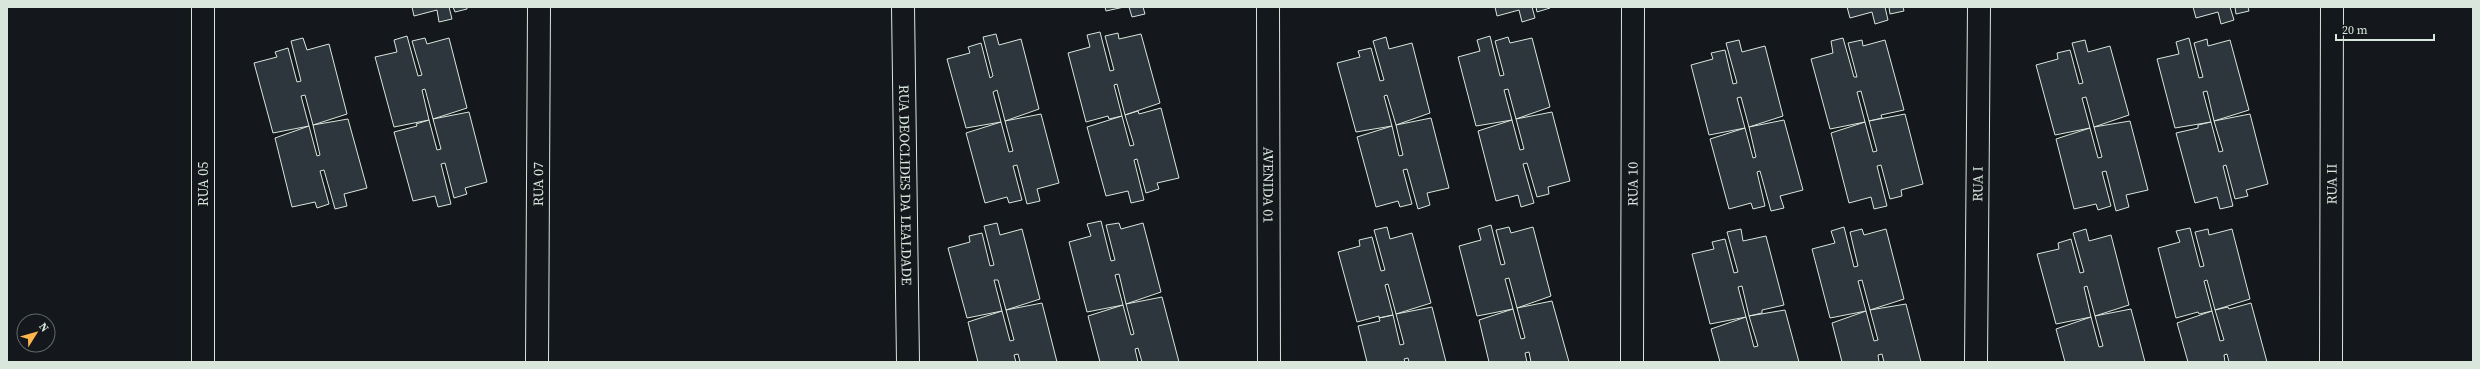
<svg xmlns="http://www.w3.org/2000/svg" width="2480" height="369" viewBox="0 0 2480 369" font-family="'Source Serif 4',serif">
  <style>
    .building { fill: #2c363c; stroke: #d8e6dc }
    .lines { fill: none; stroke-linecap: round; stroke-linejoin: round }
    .minor-casing { stroke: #d8e6dc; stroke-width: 24 }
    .minor { stroke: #14181c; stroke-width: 22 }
    .labels { text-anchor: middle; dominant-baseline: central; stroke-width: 3; stroke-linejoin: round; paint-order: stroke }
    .street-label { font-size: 14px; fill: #d8e6dc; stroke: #14181c }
  </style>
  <rect width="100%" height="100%" fill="#14181c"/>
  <!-- building -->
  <path class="building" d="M412,7h37l3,12 -13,3 -2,-12 -23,6z
    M453,7h14v2l-12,3z
    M1105,7h19l-18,4z
    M1129,7h14l2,7 -13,3z
    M1495,7h37l3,11 -13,4 -3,-12 -22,6z
    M1536,7h14v1l-13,4z
    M1847,7h38l3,13 -13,4 -3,-12 -22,6z
    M1889,7h14l1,4 -14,3z
    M2193,7h37l4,13 -13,4 -3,-12 -22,6z
    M2235,7h13l1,4 -13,3z
    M1100,32l10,39 4,-1 -9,-34 13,-3 1,6 22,-5 19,69 -35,12 -8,-31 -3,1 8,31 -13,3 -1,-3 -22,6 -18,-69 22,-6 -3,-12z
    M996,34l3,11 22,-6 18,70 -34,12 -8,-31 -4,2 8,30 -35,6 -19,-69 23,-6 -2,-6 13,-4 9,35 3,-2 -10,-39z
    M407,36l11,40 4,-1 -10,-34 13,-3 2,6 22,-6 18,70 -34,11 -8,-30 -3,1 7,30 -35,7 -19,-70 22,-5 -3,-12z
    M1490,36l10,40 4,-1 -9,-34 13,-4 2,6 22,-5 18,69 -34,12 -8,-30 -4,1 8,30 -36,6 -18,-69 22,-6 -3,-11z
    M1386,37l3,12 23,-6 18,70 -34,12 -9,-30 -3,1 8,30 -36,6 -19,-69 23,-6 -2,-6 13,-3 9,33 4,-1 -11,-39z
    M303,38l4,12 22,-6 18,70 -34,11 -8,-30 -4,1 8,30 -36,7 -19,-70 23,-6 -2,-5 13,-4 9,34 4,-1 -10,-40z
    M1843,38l11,39h3l-9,-34 14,-3 1,6 22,-6 19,70 -23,5 1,3 -13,3 -8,-30 -4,1 8,30 -35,7 -19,-70 22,-6 -2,-12z
    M2189,38l10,40 4,-1 -9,-34 13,-4 1,7 22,-6 19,70 -35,11 -7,-30 -4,1 8,30 -36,6 -18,-69 22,-5 -3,-12z
    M1739,40l3,12 23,-6 18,70 -34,11 -8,-30 -4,1 8,30 -36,7 -18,-70 22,-6 -2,-6 14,-3 8,34 4,-1 -11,-40z
    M2085,40l3,12 22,-6 19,69 -35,12 -8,-30 -4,1 8,30 -35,7 -19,-70 22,-6 -1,-6 13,-3 9,34 4,-1 -11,-40z
    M1161,108l18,70 -22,5 2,6 -13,4 -9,-34 -3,1 10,40 -13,3 -3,-12 -22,5 -19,-69 35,-11 8,30 4,-1 -9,-30 13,-4 1,3z
    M469,112l18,70 -22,6 2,6 -13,4 -9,-35 -4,1 10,40 -13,3 -3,-11 -22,5 -19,-69 23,-6 -1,-2 13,-4 8,30 4,-1 -8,-30z
    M1552,112l18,69 -22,6 1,7 -12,3 -10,-34 -4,1 11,39 -13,4 -3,-12 -22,6 -18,-70 34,-11 8,30 4,-1 -8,-30z
    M1041,114l18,69 -22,6 3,12 -13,3 -10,-39 -4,1 9,34 -13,3 -2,-6 -22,6 -19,-70 35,-11 8,30 4,-1 -8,-30z
    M1905,114l18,70 -22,6 1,6 -12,3 -9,-34 -4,1 10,40 -13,3 -3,-12 -22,6 -18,-70 34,-11 8,30 4,-1 -8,-30z
    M2250,114l18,70 -22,6 2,6 -13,3 -9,-34 -3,1 10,40 -13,3 -3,-12 -22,6 -19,-70 22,-5v-3l13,-3 8,30 4,-1 -9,-30z
    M1431,118l18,70 -22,5 3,12 -12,4 -11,-40 -4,1 9,34 -12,3 -2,-6 -22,6 -19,-70 35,-11 7,30 4,-1 -7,-30z
    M348,119l19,69 -23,6 3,12 -12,3 -11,-39 -4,1 9,33 -12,4 -2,-6 -23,5 -17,-69 34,-12 8,30 3,-1 -7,-30z
    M1784,120l19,70 -23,6 4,12 -13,3 -11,-40 -3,1 8,34 -12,3 -2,-6 -22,6 -19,-70 35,-11 8,30 3,-1 -7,-30z
    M2130,121l18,69 -22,5 3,12 -13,4 -10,-40 -4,1 9,34 -13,4 -2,-6 -22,5 -18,-70 34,-11 8,30 4,-1 -8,-30z
    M1101,221l10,40 4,-1 -9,-35 13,-2 2,6 22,-6 18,69 -35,12 -7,-30 -4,1 8,30 -36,7 -18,-70 22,-6 -4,-12z
    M997,223l3,12 22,-6 18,70 -34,11 -8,-30h-4l8,31 -35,7 -19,-70 22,-6 -1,-6 13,-3 8,33 4,-1 -10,-39z
    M1491,225l10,40 4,-1 -9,-34 13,-3 2,6 22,-6 18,69 -34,12 -8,-30 -4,1 8,30 -36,7 -18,-70 22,-6 -3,-11z
    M1387,227l3,12 22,-6 19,70 -35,11 -8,-30 -3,1 8,30 -14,3v-2l-22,6 -19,-70 22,-6 -1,-6 13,-3 9,34 4,-1 -11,-40z
    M1844,227l10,40 4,-1 -8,-34 12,-3 2,6 22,-6 18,70 -34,11 -8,-30 -4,1 8,30 -36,7 -18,-69 23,-6 -4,-12z
    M2190,228l10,39 4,-1 -9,-34 13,-3 1,6 23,-6 18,70 -35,11 -8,-30 -3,1 8,30 -13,3 -1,-2 -22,6 -18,-70 22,-6 -4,-11z
    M1741,229l2,12 23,-5 18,69 -22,5v3l-13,3 -7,-30 -4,1 8,30 -36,7 -18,-70 22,-5 -2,-7 13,-3 9,34 4,-1 -11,-40z
    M2086,229l3,12 22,-6 18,70 -34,11 -8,-30 -3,1 7,30 -35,7 -19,-70 22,-5 -1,-6 13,-4 9,34 4,-1 -11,-39z
    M1162,297l17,65h-37l-4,-14 -3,1 3,13h-38l-12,-46 35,-11 8,30 3,-1 -8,-30z
    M1552,301l17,61h-38l-2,-10 -4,1 2,9h-38l-10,-42 34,-11 8,30 4,-1 -8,-30z
    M1042,303l15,59h-37l-2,-8 -4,1 2,7h-38l-10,-40 34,-11 8,30 4,-1 -8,-30z
    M2251,303l16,59h-38l-2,-8 -3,1 1,7h-37l-11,-39 35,-12 8,30 4,-1 -9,-30 13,-3 1,2z
    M1906,304l15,58h-37l-2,-8 -4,1 1,7h-37l-10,-39 34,-12 8,30 4,-1 -8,-30z
    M1432,307l14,55h-37l-1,-4 -4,1 1,3h-38l-9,-36 22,-5 -1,-3 14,-3 7,30 4,-1 -8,-30z
    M2131,309l14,53h-80l-9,-33 35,-12 8,30 4,-1 -8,-30z
    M1785,310l14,52h-79l-9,-33 35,-12 8,30 4,-1 -9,-30z"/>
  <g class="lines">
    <defs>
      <g id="minor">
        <path id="s1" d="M903,7l5,355"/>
        <path id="s2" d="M1268,7l1,355"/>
        <path d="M203,362v-355"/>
        <path id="s3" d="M537,362l2,-355"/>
        <path id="s4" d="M1632,362l1,-355"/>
        <path id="s5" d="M1976,362l3,-355"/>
        <path id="s6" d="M2331,362l1,-355"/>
      </g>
    </defs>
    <!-- minor casing -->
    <use href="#minor" class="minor-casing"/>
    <!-- minor -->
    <use href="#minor" class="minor"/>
  </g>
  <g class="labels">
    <!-- street labels -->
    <g class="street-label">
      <text transform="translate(203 184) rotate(-90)">RUA 05</text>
      <text stroke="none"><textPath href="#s3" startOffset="178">RUA 07</textPath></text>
      <text stroke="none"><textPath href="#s2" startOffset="178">AVENIDA 01</textPath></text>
      <text stroke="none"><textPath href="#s4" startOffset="178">RUA 10</textPath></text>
      <text stroke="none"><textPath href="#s5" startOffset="178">RUA I</textPath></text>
      <text stroke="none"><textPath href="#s6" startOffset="178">RUA II</textPath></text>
      <text stroke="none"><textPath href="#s1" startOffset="178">RUA DEOCLIDES DA LEALDADE</textPath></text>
    </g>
  </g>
  <!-- border -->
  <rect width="2480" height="369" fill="none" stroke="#d8e6dc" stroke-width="16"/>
  <!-- north arrow -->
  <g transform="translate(36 333) rotate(53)"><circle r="19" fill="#14181c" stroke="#626a69"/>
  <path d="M0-3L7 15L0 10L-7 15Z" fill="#ffb74d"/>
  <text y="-6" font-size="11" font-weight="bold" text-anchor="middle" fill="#d8e6dc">N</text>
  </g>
  <!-- scale -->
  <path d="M2336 34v6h98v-6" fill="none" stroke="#d8e6dc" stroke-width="2"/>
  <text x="2342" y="34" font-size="12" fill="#d8e6dc" stroke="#14181c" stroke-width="3" paint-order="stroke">20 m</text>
</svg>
